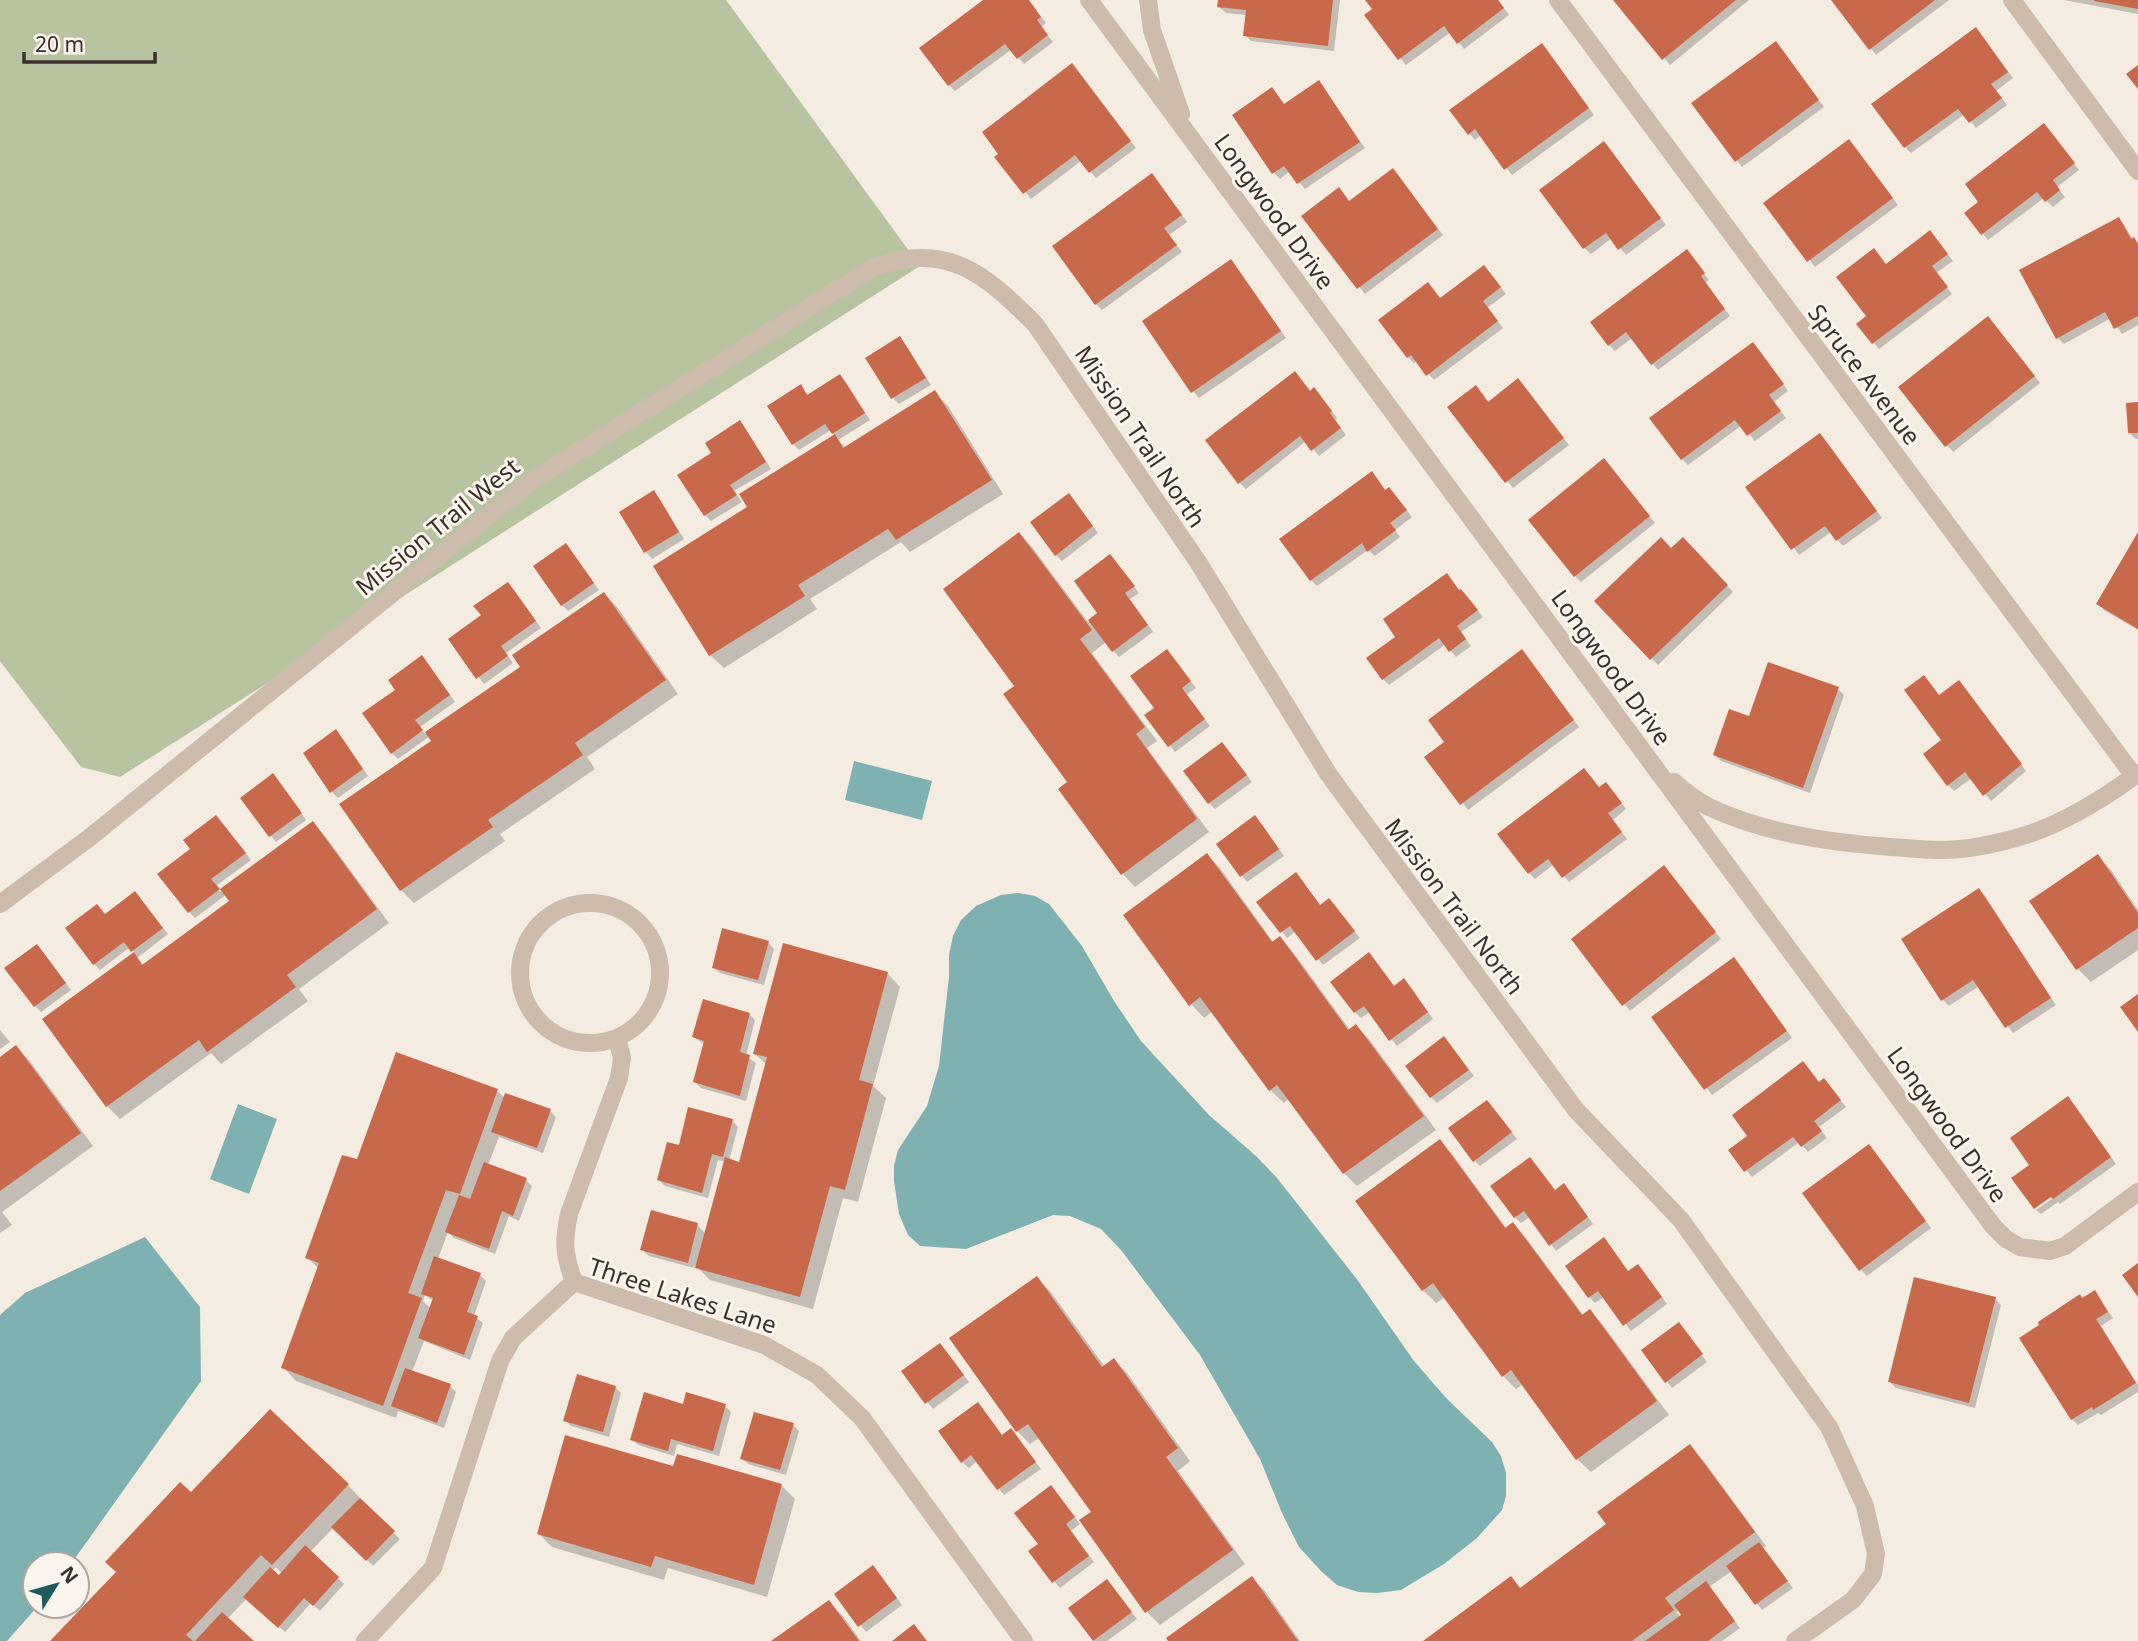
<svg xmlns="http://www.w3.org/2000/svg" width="2138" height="1641" viewBox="0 0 2138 1641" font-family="'Noto Sans',sans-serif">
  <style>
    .green { fill: #b8c4a0 }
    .water { fill: #7fb0b2 }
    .shadow { fill: #0003; fill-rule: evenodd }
    .building { fill: #c8694b }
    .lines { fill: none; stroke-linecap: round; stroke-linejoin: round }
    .street { stroke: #cdbbac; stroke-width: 18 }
    .labels { text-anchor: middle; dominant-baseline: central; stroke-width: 6; stroke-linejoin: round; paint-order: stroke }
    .street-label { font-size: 24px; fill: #3b302b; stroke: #fbf5ee }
  </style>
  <rect width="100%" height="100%" fill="#f4ebe1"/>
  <!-- green -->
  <path class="green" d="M0,0h726l194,266 -800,511 -39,-10 -81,-106z"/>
  <!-- water -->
  <path class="water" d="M854,761l78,20 -10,39 -77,-20z
    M1019,893l16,3 14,8 33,42 32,55 27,40 68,74 47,41 21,22 79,100 58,83 33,38 45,43 9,14 5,17v23l-4,14 -25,28 -33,26 -43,26 -24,3 -19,-1 -21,-7 -16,-14 -22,-24 -17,-34 -22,-54 -60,-104 -79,-105 -20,-21 -31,-13 -17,-1 -87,34 -46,-3 -12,-11 -9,-21 -5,-33v-15l4,-16 29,-44 12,-40 10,-89v-22l4,-19 8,-16 15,-14 25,-11z
    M238,1104l39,15 -28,75 -39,-15z
    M145,1237l55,70 1,74 -130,183h-36v42h3l-31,35h-7v-326l25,-22z"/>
  <!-- shadow -->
  <path class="shadow" d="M986,0h42l18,23 -5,4 12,15 -29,22 -12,-15 -57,42 -6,-6z
    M1220,0h120l-6,51 -83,-10 -6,-6 2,-20 -21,-2 -7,-6z
    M1368,0h130l11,15 -45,34 -13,-17 -45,33 -40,-50 8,-6z
    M1616,0h133l-79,65z
    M1833,0h116l-73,55z
    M2064,0h74v14z
    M1982,36l31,42 -17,13 11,14 -31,23 -11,-14 -54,39 -6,-6z
    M1542,45l52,70 -82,60 -31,-40 -6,5 -6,-7z
    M1781,49l43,58 -82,60 -49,-64z
    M1078,72l58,76 -40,30 -15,-17 -50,38 -34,-42z
    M1319,83l46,65 -60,41 -15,-18 -10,8 -6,-6 -2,-84 13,17z
    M2050,131l29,39 -22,17 8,10 -12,10 -9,-9 -56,42 -22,-26 15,-12z
    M1849,141l49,64 -83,62 -50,-63z
    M1610,150l56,75 -40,30 -14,-17 -21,16 -7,-6z
    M1398,177l45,58 -78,59 -62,-78 47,-13z
    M1158,182l29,40 -18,13 13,17 -80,58 -6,-6z
    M2119,219l6,7 8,14 5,4v81l-16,9 -11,-16 -47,26 -6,-6z
    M1936,239l17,22 -17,12 16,21 -73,55 -20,-25 9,-7 18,-51z
    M1690,255l19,25 -4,3 25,33 -72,54 -26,-32 -17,13 -6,-6z
    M1231,261l55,77 -87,60 -6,-7z
    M1490,273l16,21 -19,14 16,20 -69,52 -17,-19 -3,2 -6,-6 -28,-37 64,-14z
    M1994,324l46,59 -87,69 -6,-7z
    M900,339l6,6 25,40 -32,19 -6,-6 -25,-40z
    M1759,350l29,41 -14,11 12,16 -31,23 -13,-16 -54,40 -6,-6z
    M1295,373l16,19 9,4 17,22 -2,2 11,15 -27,21 -13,-15 -60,48 -6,-6z
    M840,376l6,6 24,38 -32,20 8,8 89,-55 13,13 55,88 -93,58 -9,-10 -91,57 7,10 -93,59 -14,-13 39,-147 86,-72 -4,-6 -32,20 -6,-6 8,-57 8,9z
    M1524,387l45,58 -56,43 -63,-80 32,-15 7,10z
    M2138,404v35h-2l-7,-6z
    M740,423l6,6 25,40 -37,22 8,11 -31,19 -6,-6 9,-62z
    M1826,441l56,77 -39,28 -12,-14 -32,23 -51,-68z
    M1610,467l45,56 -74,59 -6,-6z
    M1372,473l14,18 9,4 17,22 -17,13 5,7 -25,19 -7,-6 -51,36 -6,-6z
    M654,492l6,7 24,40 -32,20 -6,-7 -25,-39z
    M1075,502l23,31 -36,28 -6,-6z
    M1019,534l13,13 56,75 12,-9 16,-51 23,31 -9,6 23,33 -34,25 -13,-15 -14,11 65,88 -10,7 62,84 -74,55 -13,-14 -106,-187z
    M2138,535v95l-34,-20 -6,-6z
    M1683,539l50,53 -75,73 -61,-64 75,-51z
    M566,545l33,45 -31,21 -6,-6z
    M514,590l27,38 -35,25 7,10 -29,21 -34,-44z
    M1460,592l7,5 16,20 -22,15 10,14 -15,11 -10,-13 -57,41 -6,-6 15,-42z
    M604,594l13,13 61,87 -91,63 8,12 -95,65 5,7 -91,62 -13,-13 -59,-86 91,-62 -3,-6 -32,23 -6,-6 5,-63 31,-26 27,38 -35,25 5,7 98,-67z
    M1167,651l29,37 -10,7 24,31 -35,26 -28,-37 9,-7z
    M1528,658l51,69 -111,83 -41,-52 19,-15z
    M1838,689l6,6 -34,98 -89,-32 -6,-6 35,-37z
    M1965,689l61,82 -35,30 -19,-23 -18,13 -6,-6 -8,-88z
    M342,738l26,38 -30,22 -6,-6z
    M1228,750l24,32 -37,27 -6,-6z
    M278,781l28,39 -30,22 -6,-7z
    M1612,790l14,19 -13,11 14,19 -58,43 -15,-18 -19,15 -6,-6 74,-78z
    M222,823l29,37 -35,26 4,6 93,-68 13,13 63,86 -90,66 9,12 -87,63 -10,-11 -91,66 -13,-13 -63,-86 91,-67 -5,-6 -30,23 -6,-6 12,-48 29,-23 33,41 -31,24 7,7 88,-64 -5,-7 -32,24 -6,-6z
    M1261,823l23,33 -37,26 -29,-37z
    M1207,855l13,13 54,75 6,-5 13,14 57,78 6,-4 13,13 67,91 -79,56 -13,-13 -55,-75 -5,5 -14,-13 -57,-79 -9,7 -13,-14z
    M2098,857l13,13 27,40v40l-47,32 -13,-13 -47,-68z
    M1669,874l52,65 -91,72 -57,-71z
    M1301,880l20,26 8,-6 31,38 -37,27 -27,-34 -9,7 -28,-36z
    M1979,890l6,6 71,109 -43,28 -34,-47 -30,20 -6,-6 -40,-60z
    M768,942l6,7 -10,36 -44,-12 -7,-6z
    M43,952l28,38 -30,22 -6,-6z
    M1369,954l26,33 15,-1 23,33 -36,27 -27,-34 -9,6 -6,-6z
    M1734,959l58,79 -80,57 -58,-78z
    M887,973l13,14 -27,99 13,12 -28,104 -15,-4 -30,111 -103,-29 -15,-15 -1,3 -45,-12 -7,-6 55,-25 9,9 20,-72 -8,-2 -10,38 -43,-12 -6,-6 21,-33 52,-27 6,7 -9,34 11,3 27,-99 -12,-11z
    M749,1014l6,6 -9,36 10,7 -10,38 -45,-13 -6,-6 10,-37 -11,-8z
    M0,1030l10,12 -10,7z
    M1450,1045l24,31 -37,27 -6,-6z
    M16,1047l13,13 64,86 -91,66 10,13 -12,8v-174z
    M397,1054l100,37 8,7 45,13 6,6 -13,36 -44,-16 -11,28 38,15 6,6 -13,35 -10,-5 -14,38 -41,-16 -6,-6 -10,27 42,16 6,6 -12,35 9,7 -13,37 -46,-19 -12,31 38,14 6,6 -12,36 -46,-17 -2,7 -100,-37 -13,-14 36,-98 -12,-12 51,-95zM425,1295l9,6 -3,8 -8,-8z
    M1820,1084l10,3 16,20 -27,20 8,11 -19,14 -9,-10 -47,35 -22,-27z
    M2074,1105l42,59 -56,40 -2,-2 -17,12 -5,-4 24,-17 -28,-27z
    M1493,1108l24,31 -37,27 -6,-6z
    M1439,1141l13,13 55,75 6,-5 13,14 58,78 6,-5 13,14 66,90 -78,57 -14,-13 -54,-75 -7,5 -13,-13 -58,-79 -9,6 -13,-13z
    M1875,1152l56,76 -64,48 -6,-6z
    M1493,1186l77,6 23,32 -37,27 -26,-34 -9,6 -6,-6z
    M1604,1239l25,34 9,-7 6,6 23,32 -36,27 -27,-34 -9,6 -6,-6 -22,-30z
    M1037,1278l13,13 55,76 9,-7 13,13 63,88 -12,10 67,93 -85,61 -13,-13 -66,-91 12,-9 -53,-75 -10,7 -13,-13z
    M2094,1292l19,26 -12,8 37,59v7l-37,23 -3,-2 -20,12 -6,-6 11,-120z
    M1995,1299l6,6 -26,103 -79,-20 -6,-6z
    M1681,1328l26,34 -35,26 -29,-37z
    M946,1351l23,31 -36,27 -30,-38z
    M615,1387l6,6 -12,44 -38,-11 -6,-6z
    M684,1406h41l6,6 -12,44 -42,-12 -3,12 -36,-11 -6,-6z
    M270,1412l78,73 13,14 -1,1 40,39 -27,27 -39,-39 -24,25 34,32 -24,27 -9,-8 -26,29 -38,-34 -20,21 24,22h-199zM276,1567l6,7 -3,3 -7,-6z
    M793,1425l6,6 -13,44 -38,-11 -6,-6z
    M1011,1430l30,39 -37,26 -27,-34 -8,7 -7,-6 -22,-31 63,5z
    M1689,1447l14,13 63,86 -3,2 30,40 -31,22 -30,-39 -23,16 31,41 -18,13h-296l85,-63 10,11 87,-65zM1680,1610l4,5 -3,2 -5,-5z
    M678,1456l104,30 13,13 -28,98 -99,-29 -4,12 -112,-33 -13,-13 135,-66z
    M1057,1494l23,30 -9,7 23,31 -34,26 -30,-36 10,-8z
    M879,1573l23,32 -36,27 -30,-38z
    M1251,1578l14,13 35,50h-130z
    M1113,1588l24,31 -30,22h-12l-25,-33z
    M829,1602l13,13 19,26h-87z"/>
  <!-- building -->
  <path class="building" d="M983,0h46l12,17 -4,3 11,15 -31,24 -12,-15 -57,42 -29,-38z
    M1218,0h115l-5,46 -85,-10 3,-26 -29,-3z
    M1365,0h133l6,8 -47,36 -13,-18 -46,34 -34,-45 8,-6z
    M1613,0h123l-74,60z
    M1831,0h104l-66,50z
    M2094,0h44v9l-44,-8z
    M1976,27l32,45 -17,12 11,14 -33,25 -11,-14 -54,39 -33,-44z
    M1776,41l43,59 -84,62 -44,-59z
    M1542,43l47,65 -85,62 -29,-41 -7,6 -19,-25z
    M1072,63l59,78 -42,32 -14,-18 -52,39 -29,-37 4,-3 -16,-22z
    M2138,65v24l-12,-15z
    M1319,80l41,62 -63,42 -13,-18 -12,8 -40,-59 40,-28 12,17z
    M2044,123l31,40 -22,17 7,10 -15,12 -8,-10 -56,43 -17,-22 14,-11 -13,-18z
    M1849,139l44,59 -86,64 -44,-59z
    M1604,141l57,77 -43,32 -12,-17 -23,16 -44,-59z
    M1393,168l45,61 -81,60 -56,-73 38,-29 10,14z
    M1152,173l30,42 -18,13 13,17 -82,60 -43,-59z
    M2119,217l12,22 3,-2 4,7v72l-24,13 -9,-17 -49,27 -37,-69z
    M1930,230l18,24 -16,12 16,21 -76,57 -16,-20 10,-8 -30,-39 38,-29 12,16z
    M1687,249l18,24 -4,3 24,33 -74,56 -25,-33 -18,14 -18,-24z
    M1231,259l50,72 -90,62 -49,-72z
    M1484,265l17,22 -18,14 15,20 -72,55 -15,-21 -4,3 -29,-38 50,-38 12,16z
    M1988,316l47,60 -90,71 -47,-60z
    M900,336l26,42 -35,21 -26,-41z
    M1753,342l31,42 -15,11 12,16 -34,25 -12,-16 -54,40 -32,-42z
    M1295,371l15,20 4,-4 18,24 -2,2 11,15 -30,23 -11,-15 -62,48 -33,-44z
    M840,374l25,39 -33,21 -7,-10 -33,21 -25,-39 34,-22 6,11z
    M1518,378l46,60 -59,45 -58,-76 29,-22 12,17z
    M935,390l57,90 -96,60 -8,-11 -90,56 7,11 -96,60 -56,-90 94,-59 -8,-13 96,-60 8,14z
    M2138,402v31h-10l-2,-30z
    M740,420l26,42 -36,23 7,10 -33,21 -27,-41 34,-22 -6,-10z
    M1820,433l57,78 -41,30 -11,-15 -34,24 -46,-63z
    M1604,458l46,58 -76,61 -46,-57z
    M1372,471l13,19 4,-3 18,23 -17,13 6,7 -29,22 -5,-9 -52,38 -31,-42z
    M654,490l25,42 -35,21 -25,-41z
    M1069,493l24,33 -38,30 -25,-34z
    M1019,532l73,98 -12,9 65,88 -9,7 61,85 -76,56 -63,-86 9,-7 -64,-88 11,-8 -71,-97z
    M2138,532v97l-42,-25z
    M1661,537l10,11 12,-11 45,48 -78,75 -56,-59z
    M566,543l28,40 -33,23 -28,-40z
    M1110,554l25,32 -10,7 23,32 -36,27 -24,-32 9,-7 -23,-32z
    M1447,573l12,17 2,-1 17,21 -21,16 9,13 -17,13 -10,-14 -57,42 -16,-22 29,-21 -12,-18z
    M508,582l28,39 -35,25 7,10 -32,23 -28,-40 33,-24 -8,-9z
    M604,592l62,88 -91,63 8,12 -95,65 5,7 -93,64 -61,-87 92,-63 -6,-9 95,-65 -8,-12z
    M1167,649l24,32 -9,7 23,31 -37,28 -24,-32 10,-7 -24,-32z
    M1522,649l52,71 -114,85 -36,-48 20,-15 -16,-22z
    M422,655l28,40 -35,25 8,10 -32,24 -29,-41 33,-23 -7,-10z
    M1768,662l71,25 -36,101 -90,-33 16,-46 20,7z
    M1924,675l15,20 20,-15 63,84 -39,32 -18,-24 -18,14 -24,-32 18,-14 -37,-50z
    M336,729l27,40 -33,24 -27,-40z
    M1222,742l25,33 -39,29 -25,-33z
    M1584,768l15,19 7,-5 16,21 -14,10 14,19 -60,46 -14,-19 -20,15 -31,-40z
    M273,773l29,40 -33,24 -29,-39z
    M216,815l30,38 -35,26 9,10 -32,24 -31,-39 33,-25 -7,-9z
    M1255,815l24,34 -39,28 -24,-33z
    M313,821l64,88 -90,66 9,12 -89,65 -8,-12 -93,67 -64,-88 92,-67 8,13 87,-64 -9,-12z
    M1207,853l65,89 8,-6 68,94 8,-6 68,92 -81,58 -66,-89 -8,6 -69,-94 -11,9 -66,-91z
    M2098,854l40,59v15l-62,42 -47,-69z
    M1664,865l52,67 -94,74 -51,-67z
    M1296,872l24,33 9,-7 26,33 -39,30 -26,-35 -10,7 -24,-31z
    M1979,888l72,110 -46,30 -32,-48 -32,21 -40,-62z
    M135,891l28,37 -32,24 -7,-10 -31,23 -28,-37 32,-24 8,10z
    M722,928l47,13 -11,39 -46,-12z
    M783,943l105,29 -29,108 14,4 -28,106 -15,-4 -30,111 -105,-29 30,-111 14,5 28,-105 -14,-3z
    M37,944l29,39 -32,24 -30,-39z
    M1369,952l25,34 10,-8 24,34 -39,29 -25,-35 -10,7 -24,-31z
    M1734,957l53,74 -83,59 -53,-73z
    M2138,994v38l-18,-25z
    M703,999l47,14 -10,39 10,3 -10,41 -47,-14 11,-41 -12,-4z
    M1444,1036l25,34 -39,28 -25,-32z
    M16,1045l65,88 -81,58v-134z
    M396,1052l102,37 -38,105 -14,-4 -38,103 14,5 -39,108 -102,-38 38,-105 -14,-5 37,-103 15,4z
    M1803,1061l16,21 5,-4 17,22 -27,21 8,10 -21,16 -8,-10 -49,35 -16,-22 19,-14 -15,-21z
    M505,1093l46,16 -14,39 -46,-16z
    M2068,1096l43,61 -58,42 -2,-2 -17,12 -23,-31 18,-13 -19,-27z
    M1487,1100l25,32 -39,30 -25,-34z
    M688,1107l45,12 -10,38 -11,-3 -10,39 -45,-13 10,-38 12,3z
    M1440,1139l65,89 8,-6 69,93 8,-6 67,92 -81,59 -65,-90 -9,7 -69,-94 -11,8 -67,-90z
    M1869,1144l57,77 -67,50 -57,-78z
    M1530,1157l25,33 9,-7 24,34 -39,29 -25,-35 -10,7 -24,-32z
    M484,1162l43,16 -14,38 -11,-5 -13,38 -44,-17 14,-37 11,4z
    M651,1210l47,13 -10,40 -48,-13z
    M1604,1237l24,34 10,-7 24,33 -39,29 -25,-35 -10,7 -23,-32z
    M434,1256l47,17 -14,39 11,4 -14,39 -46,-17 15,-40 -12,-4z
    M2138,1263v34l-16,-22z
    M1037,1276l65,91 12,-9 64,90 -12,9 67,93 -88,63 -66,-93 12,-8 -63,-88 -12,8 -67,-94z
    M1914,1277l82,20 -27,106 -81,-21z
    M2095,1290l13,22 -12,7 40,64 -43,27 -1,-3 -21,13 -52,-82 20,-13 -1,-3 42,-28 2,4z
    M1679,1322l24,32 -38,29 -24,-33z
    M940,1343l24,32 -39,29 -24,-33z
    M405,1368l46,16 -14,39 -46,-17z
    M577,1374l39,12 -13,46 -40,-11z
    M644,1392l39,12 3,-12 40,12 -13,47 -42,-12 -3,12 -38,-11z
    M978,1402l24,33 9,-7 25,34 -39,28 -26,-35 -10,8 -23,-32z
    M270,1409l79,75 -77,81 -11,-10 -75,80 7,6h-143l66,-69 -11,-10 75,-80 11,10z
    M754,1412l40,11 -14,47 -40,-11z
    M565,1435l108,31 4,-12 105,30 -28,101 -99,-29 -4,11 -114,-33z
    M1690,1444l65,88 -90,66 9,12 -42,31h-209l88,-65 9,12 86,-64 -9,-12z
    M1051,1485l24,32 -9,7 23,32 -37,27 -24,-32 10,-7 -24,-31z
    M360,1498l35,33 -29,30 -35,-34z
    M1759,1542l29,39 -33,24 -29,-39z
    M305,1545l34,32 -26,29 -9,-8 -26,30 -35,-31 27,-30 9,8z
    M873,1565l24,33 -39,29 -24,-33z
    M1252,1576l46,65h-130l-2,-3z
    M1107,1579l25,33 -39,29 -25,-33z
    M1706,1581l29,40 -27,20h-63l36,-26 -7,-10z
    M829,1600l30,41h-88z
    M222,1612l32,29h-59z
    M914,1624l13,17h-35z"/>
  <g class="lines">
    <!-- street -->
    <path class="street" d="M1089,0l904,1226 13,13 14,8 30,4 15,-5 73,-54
      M1148,0l4,30 29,84
      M1558,0l576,776
      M2012,0l126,171
      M1674,782c10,9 23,19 35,25 59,28 131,37 197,41 20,2 43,3 63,0 16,-2 32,-6 47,-10 41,-11 88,-39 122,-65
      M520 973a70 70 0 1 1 140 0a70 70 0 1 1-140 0Z
      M0,904l89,-66 444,-358 339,-212c75,-28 113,6 163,56l163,238 131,213 247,335 105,110 148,207 36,79 11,48 -3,20 -20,26 -58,41
      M574,1282c-10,-28 -11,-39 -5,-68l50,-136 3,-20 -5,-20
      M365,1641l68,-73 67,-207 13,-23 61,-56 190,63 53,30 45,43 162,223"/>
  </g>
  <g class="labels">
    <!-- street labels -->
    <g class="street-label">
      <text transform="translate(1275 211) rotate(54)">Longwood Drive</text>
      <text transform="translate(1865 374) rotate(53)">Spruce Avenue</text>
      <text transform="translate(1141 436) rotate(56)">Mission Trail North</text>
      <text transform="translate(437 526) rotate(-39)">Mission Trail West</text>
      <text transform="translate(1612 667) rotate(54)">Longwood Drive</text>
      <text transform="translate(1455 906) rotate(53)">Mission Trail North</text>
      <text transform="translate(1948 1124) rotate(54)">Longwood Drive</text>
      <text transform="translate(683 1295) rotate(18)">Three Lakes Lane</text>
    </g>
  </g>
  <!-- north arrow -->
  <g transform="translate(56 1585) rotate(53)"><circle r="33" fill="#fbf5ee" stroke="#aea6a0" stroke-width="2"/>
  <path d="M0-5L12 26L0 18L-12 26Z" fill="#1f5a5e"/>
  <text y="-10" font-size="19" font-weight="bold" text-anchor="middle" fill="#3b302b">N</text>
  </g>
  <!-- scale -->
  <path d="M24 52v10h131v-10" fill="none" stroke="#3b302b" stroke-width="3.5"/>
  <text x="35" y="52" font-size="21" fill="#3b302b" stroke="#fbf5ee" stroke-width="5" paint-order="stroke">20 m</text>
</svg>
